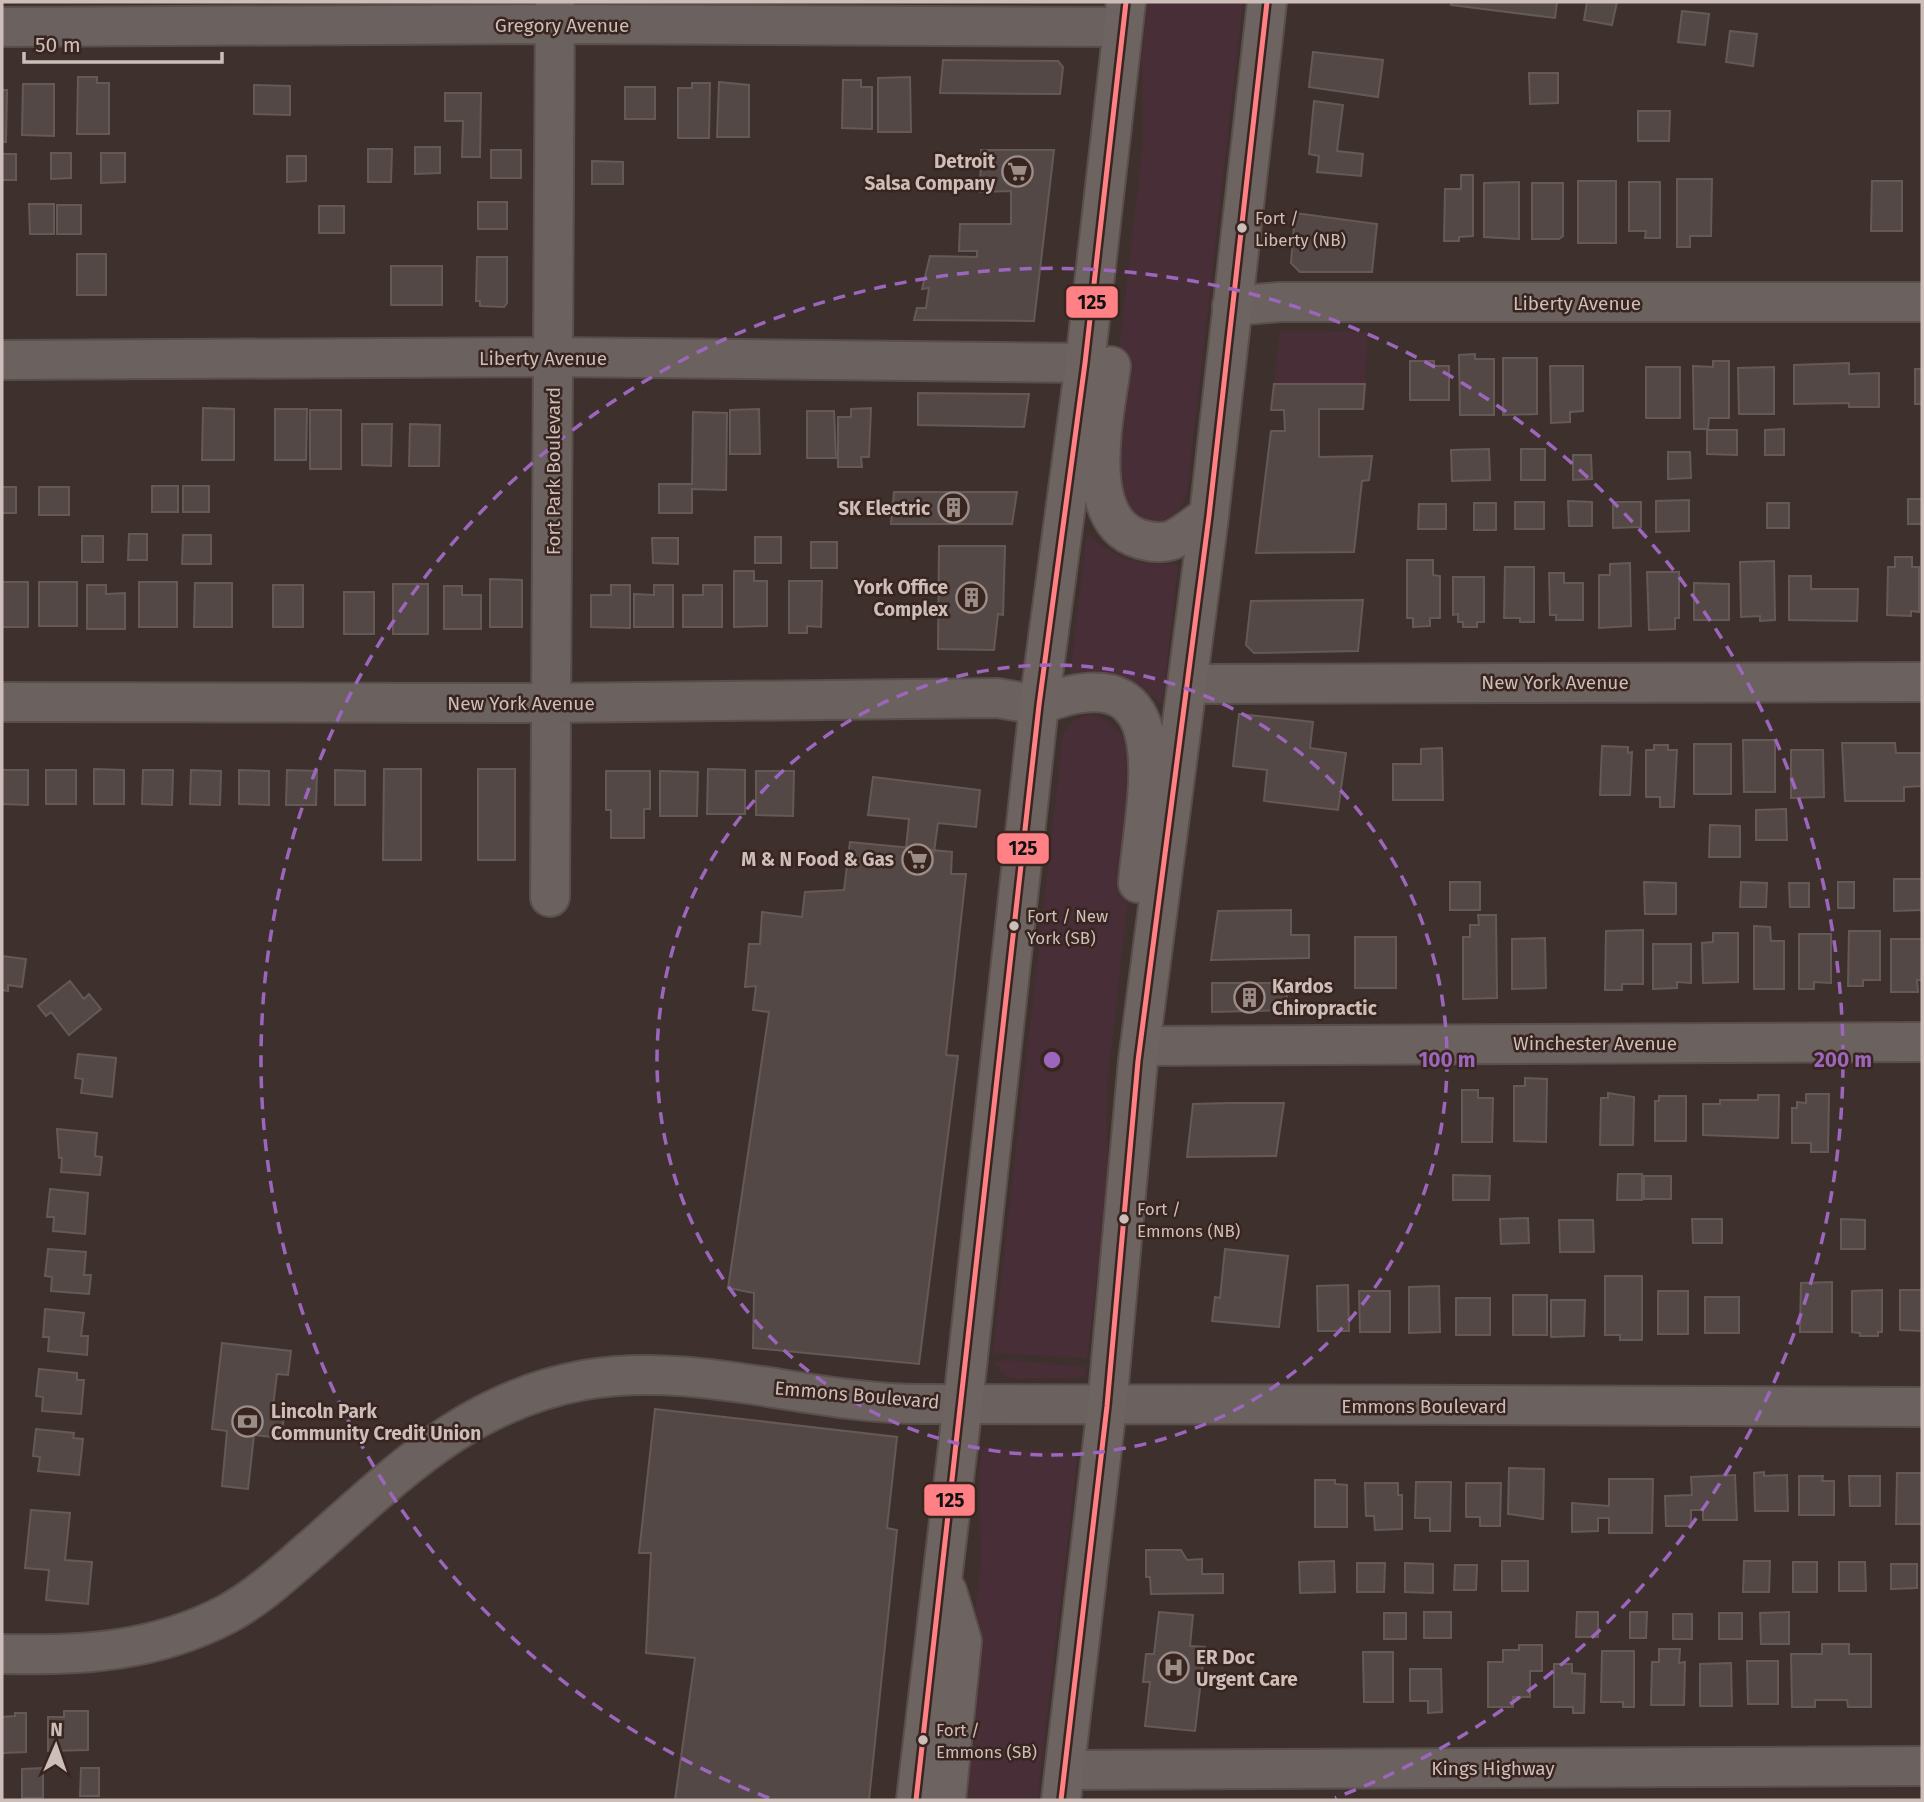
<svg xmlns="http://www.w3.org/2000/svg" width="1924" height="1802" viewBox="0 0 1924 1802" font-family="'Fira Sans',sans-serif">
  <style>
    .green { fill: #482e36 }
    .building { fill: #534845; stroke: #655956; stroke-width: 2 }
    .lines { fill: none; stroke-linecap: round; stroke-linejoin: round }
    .minor-casing { stroke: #584e4c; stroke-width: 42 }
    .major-casing { stroke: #5a4e4b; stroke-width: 42 }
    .minor { stroke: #6b615e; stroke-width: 38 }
    .major { stroke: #6d6360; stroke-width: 38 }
    .bus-1-casing { stroke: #392520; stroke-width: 10 }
    .bus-1 { stroke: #ff8085; stroke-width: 5 }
    .ring { fill: none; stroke: #9c66bd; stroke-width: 3.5; stroke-dasharray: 12 9 }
    .bus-dot { fill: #cdbeb9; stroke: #392520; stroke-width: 2.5 }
    .labels { text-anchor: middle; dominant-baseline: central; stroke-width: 5; stroke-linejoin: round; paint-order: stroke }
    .bus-label { font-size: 17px; fill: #cdbeb9; stroke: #392520; text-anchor: start }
    .street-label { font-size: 19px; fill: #cdbeb9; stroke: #392520 }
    .poi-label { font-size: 19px; font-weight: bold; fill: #cdbeb9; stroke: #392520; text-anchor: end }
    .centre { fill: #9c66bd; stroke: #392520; stroke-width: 3.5 }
    .ring-label { font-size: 21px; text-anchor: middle; font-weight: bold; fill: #9c66bd; stroke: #392520; stroke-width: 5; stroke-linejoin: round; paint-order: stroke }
    .line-badge { stroke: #392520; stroke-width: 2.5 }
    .pale-badge-label { font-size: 19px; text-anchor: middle; font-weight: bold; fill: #111 }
  </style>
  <rect width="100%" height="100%" fill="#3e312d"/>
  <!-- green -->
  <path class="green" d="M1148,2h95l-56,490c-5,14 -9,24 -23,28 -37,11 -54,-47 -56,-74l35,-303 -1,-88z
    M1280,331l88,1 -3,52h-91z
    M1087,534c32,26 50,32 91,30l-16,141c-28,-27 -53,-35 -92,-30z
    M1087,714c39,7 49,45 53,79l-34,302 2,87 -21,176 -94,-5 70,-619 9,-12z
    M1008,1360l78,7v8l-6,3 -67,1 -9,-4 -10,-13z
    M983,1447l92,6 2,7 -40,340h-84l28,-238 -2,-91z"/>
  <!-- building -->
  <path class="building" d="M1452,2h105l-2,16 -104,-13z
    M1587,2h30l-5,23 -28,-5z
    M1682,11l27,3 -4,31 -27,-3z
    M1730,31l27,3 -4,32 -27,-4z
    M1313,52l70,8 -5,37 -69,-10z
    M943,60l115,1 5,6 -3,27 -120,-1z
    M1529,73h29v30l-28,1z
    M78,77h19v6h12v51h-32z
    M910,77l1,55h-33v-54z
    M843,80h18v7h11v42l-30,-1z
    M719,82l30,3v52h-32z
    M692,83h18l-1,55h-31v-50h14z
    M23,84h31v52l-32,-1z
    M254,85l36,1v29l-36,-1z
    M625,87h30v32h-30z
    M2,90h5l-1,52h-4z
    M445,93h36l-1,64h-18l1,-36h-18z
    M1314,101l29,4 -6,46 26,3 -2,22 -44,-4 2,-16 -10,-2z
    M1638,111h32l-1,30h-31z
    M415,147h25v26l-25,1z
    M368,149h24l-1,33h-23z
    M491,150h30v28h-30z
    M981,150h73l-20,171 -120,-1 3,-12h9l3,-20 -7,1 8,-33 47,1v-6h-18l1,-27h51v-33l-31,1z
    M51,153h20v25l-20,1z
    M101,153h24v29l-24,1z
    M2,154h14v26h-14z
    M287,156h19v25l-19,1z
    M592,161l31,1v22h-31z
    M1461,175h12v61l-14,1v4h-15l1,-52h16z
    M1677,179h35l-1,57h-21v11h-13z
    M1578,181h38v62h-38z
    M1872,181h30v50h-31z
    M1519,182v57l-35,-2v-54z
    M1629,182h31v56h-15l1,-7h-17z
    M1532,183h31v53l-4,3h-27z
    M478,202h29v27h-29z
    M29,204h25v30h-24z
    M57,205h24v29h-24z
    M319,206h25v27h-25z
    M1295,213l82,11 -5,48h-72l-9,-9z
    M77,254h29v41h-29z
    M477,257h30v46l-3,4 -24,-1v-5h-4z
    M391,266h51v39h-51z
    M1475,354v5h19v56h-34l-1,-60z
    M1503,358h34v56l-34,1z
    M1410,361h24v5h15v34h-39z
    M1713,361h16v57h-20l-1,11h-14l-1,-63 20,1z
    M1849,363v11l30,-1v34h-30v-4l-55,1v-39z
    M1550,366h33v45l-13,1v10l-19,1z
    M1646,367h34v51h-34z
    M1774,367v47h-35l-1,-46z
    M1915,369h7v35h-7z
    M1274,384h91l-2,25h-44v48l53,-1 -3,24 -7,1 -8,71 -98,1 15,-122h14l-1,-21h-13z
    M918,393l111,1 -5,33 -106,-2z
    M203,408l31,1v51h-32z
    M871,408l-2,49h-8l1,10h-24v-50h13v-8z
    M275,409h32l-1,51h-31z
    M759,409l1,45h-30v-44z
    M310,410h31v59h-31z
    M807,411h27l2,47h-29z
    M693,412l34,1 -1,77 -34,-1v24h-33v-29h33z
    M362,424h30l-1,42 -29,-1z
    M410,424l30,1 -1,41h-30z
    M1784,429v26h-19v-25z
    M1707,430h30v25l-30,-1z
    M1489,449l1,31 -38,1 -1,-31z
    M1521,449h24v31h-24z
    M1668,452h22l1,26 -23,1z
    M1573,455h18l1,24 -19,1z
    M152,486h26v26h-26z
    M183,486h26v26h-26z
    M2,487h14v26h-14z
    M39,487h30v28h-30z
    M894,492h123l-5,32h-121z
    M1908,499h14v25h-14z
    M1689,500v31l-33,1v-31z
    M1568,501l24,1v24h-23z
    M1515,502h29v27h-29z
    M1613,502h28v25l-28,1z
    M1474,503h22v27h-22z
    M1767,503h22v25h-22z
    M1419,504h27v25h-28z
    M129,534h18v26h-19z
    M183,535h28v29h-29z
    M82,536h21v26h-21z
    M755,537h26v26h-26z
    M652,538h26v26l-25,-1z
    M811,542h26v26h-26z
    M939,546h66l-2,69 -5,-1 -4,36 -56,-1z
    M1895,557h17v10h7v45l-8,-1v5l-24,-1 1,-48h7z
    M1407,560h26v15l7,1v42h-10v8l-17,1v-9h-6z
    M1774,561l1,59 -15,1v-5l-19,1 -1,-55z
    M1630,563l1,63 -32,2v-53h11v-11z
    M1505,567h29v55h-14v-4h-16z
    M734,571h20v10h13v45l-33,1z
    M1647,572h32v46h-4v11l-26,1z
    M1549,573h15v10h19v37h-27v-5h-6z
    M1789,576h22v13h47l-1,32 -68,-1z
    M1453,577h31v45h-7v5h-14v-5h-5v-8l-5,1z
    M490,579l32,1v47h-32z
    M789,581h33l-1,46 -14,-1v7h-18z
    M2,582h26v45h-26z
    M39,582h38v44h-38z
    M139,582h38v45h-38z
    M195,583h37v44h-38z
    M1694,583l35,1v36h-35z
    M393,584h35v50h-35z
    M87,585h19v9l19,-1v36h-38z
    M273,585h30v42h-30z
    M611,585h19v43l-39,-1v-32h20z
    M654,585h19v42h-39v-33l20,1z
    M703,585h19v42h-39v-32h20z
    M444,586h18v9h19v34h-37z
    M344,592h30v42h-30z
    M1363,600l-5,51 -104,2 -8,-8 5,-44z
    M1239,714l74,8 -3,26 36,5 -8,57 -74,-9 3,-31 -34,-4z
    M1743,740h32v52h-31z
    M1842,743h53l1,10h26v33l-18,1v14h-59z
    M1694,744h37v50h-37z
    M1654,745h14v5h9l-3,57h-14v-10h-14v-47h8z
    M1602,746l26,1v6l4,-1 -2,43h-30z
    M1442,748l1,52h-50v-36h28v-15z
    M1791,750h32l1,47 -33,1z
    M94,769l30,1v34h-30z
    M384,769h37v91h-38z
    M478,769h37v91h-37z
    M708,769l37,1v44h-38z
    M2,770h26v35l-26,-1z
    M46,770h30v34h-30z
    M143,770h30l-1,35 -30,-1z
    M191,770l30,1 -1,34 -30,-1z
    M239,770l30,1v34l-30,-1z
    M287,770l30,1 -1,34h-30z
    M335,770l30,1v34h-30z
    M606,771h44v38h-6v29h-33v-28h-5z
    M660,771l38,1 -1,44h-37z
    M756,771h38l-1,45 -37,-1z
    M873,777l107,13 -4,37 -38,-4 -4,29 -28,-3 3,-30 -41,-4z
    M1786,809l1,31h-31v-30z
    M1710,825l30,1v31h-31z
    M850,842l102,10 -1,22h15l-20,181 12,1 -39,308 -166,-16 1,-55 -26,-5 41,-276 -16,-2 3,-24 -11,1 4,-43h11l2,-32 40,5 3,-25 39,-2z
    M1894,879h28v31l-28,1z
    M1450,882h30v28h-30z
    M1644,882l32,1v31h-31z
    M1741,882l26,1 -1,24h-26z
    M1838,882h16v26h-16z
    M1789,883h20v24h-19z
    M1291,910v25h18v23l-98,2 7,-49z
    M1478,915h18l1,83 -34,1v-62h7v-12h9z
    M1754,926l16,1 1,14h13v48h-30z
    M1643,930v54h-21v6h-17l1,-59z
    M1849,931h31v49h-17v6h-15z
    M1713,933h25v49l-35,1 -1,-40 11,-1z
    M1799,934h32v49l-17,-1v7h-15z
    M1355,937h41v51h-41z
    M1545,938l1,50 -34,1v-50z
    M1891,939h31v41h-5l1,12h-27z
    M1653,944h38v39l-14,-1v6l-24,1z
    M2,956l24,3 -4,28 -14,-2v6l-6,-1z
    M70,981l14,18 5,-5 12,15 -32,26 -18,-23 -5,4 -8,-10z
    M1212,983h75v27l-75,2z
    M78,1054l38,4 -4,39 -31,-4 2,-14 -8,-1z
    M1525,1078l22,1 -1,63 -32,-1v-55h11z
    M1462,1090h16v8h15l-1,44h-30z
    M1608,1093l26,4 -1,48h-33l1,-47h7z
    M1806,1094h23l-1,58h-17v-9h-19v-35h5v-6l9,1z
    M1758,1095h21l-1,43 -75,-3v-31h17v-4h38z
    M1659,1096h27v45h-31v-40h4z
    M1231,1103h53l-8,53 -89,1 6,-53z
    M57,1129l40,4 -2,23 7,1 -2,18 -39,-3 1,-14h-3z
    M1618,1174h24v26h-25z
    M1453,1175l37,1 -1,24h-36z
    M1644,1176h27v23h-27z
    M50,1189l38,4 -3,41 -32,-3 1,-14h-7z
    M1528,1218l1,25 -28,1 -1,-25z
    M1692,1219h30v24h-29z
    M1841,1219l24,1v29h-24z
    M1559,1220h34l1,32h-34z
    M48,1249l38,3 -2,23h7l-2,19 -38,-3 1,-14 -7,-1z
    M1225,1249l63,7 -9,71 -67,-6 3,-24 5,1z
    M1605,1276h37v64h-22v-5h-15z
    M1832,1282v50h-32l1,-49z
    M1348,1285l1,46h-31l-1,-45z
    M1439,1286l1,46 -31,1v-46z
    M1882,1290v42h-4v4h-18v-3l-8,-1v-41z
    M1900,1290h22v41l-22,-1z
    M1359,1291h31v41h-30z
    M1658,1291h30v43h-30z
    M1513,1295h34v40h-34z
    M1705,1297h34v36h-34z
    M1456,1298h34v37h-34z
    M1551,1300h34l-1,36 -33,1z
    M45,1309l39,4 -3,23h7l-1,19 -39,-4 1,-14h-6z
    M222,1343l69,8 -3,24 -11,-1 -5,40 12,2 -3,22 -27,-3 -6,54 -26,-3 5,-55 -15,-2z
    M39,1369l38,4v7h7l-3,34 -39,-3 1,-14 -7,-1z
    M655,1409l242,28 -10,91 10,2 -28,270h-194l20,-142 -49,-5 5,-100h-12z
    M36,1429l38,4 -1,5 10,1 -4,36 -41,-4 2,-14 -7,-1z
    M1509,1468l35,1 -1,50 -35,-5z
    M1764,1472v4l23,-1 1,36h-33l-1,-38z
    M1897,1473h25v51h-26z
    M1735,1475l2,45h-34v-10h-12v16h-25l-1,-30 27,-1 -1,-18z
    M1799,1476h24l-1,5h12v34h-35z
    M1849,1476h31v30h-30z
    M1609,1479h44l-1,54h-43v-15h-11v13l-26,1v-29l37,3z
    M1315,1480h20v4l12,1v42h-32z
    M1416,1482h35l-1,49h-20v-13h-15z
    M1365,1483h33v12h4v34l-27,1 -1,-14h-8z
    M1466,1483h35l-1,43h-20v-9h-14z
    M31,1510l39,3 -5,47 27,2 -4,42 -42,-4 3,-30 -24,-2z
    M1146,1550h35l6,10 15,-1v15h21v19l-72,1 -1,-17h-4z
    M1334,1561l1,31 -35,1 -1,-31z
    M1502,1561h26v30h-26z
    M1744,1561h26l-1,31h-26z
    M1793,1562h24v30h-24z
    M1839,1562h26l1,29h-27z
    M1357,1563h28l-1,29h-27z
    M1405,1563l28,1v29l-28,-1z
    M1891,1564h26v24l-26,1z
    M1455,1565h22l-1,25h-22z
    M1159,1612l34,3 -3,31 15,1 -10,84 -50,-5 5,-44h-7l3,-28h8z
    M1424,1612h27v26h-27z
    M1577,1612h21v25h-22z
    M1630,1612h17l-1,26h-16z
    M1789,1612v32h-28l-1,-31z
    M1384,1613h22v26h-22z
    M1719,1613h23v26h-23z
    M1673,1614h19v25h-19z
    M1822,1644h27v10h22v53h-23l-1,-7h-32v7h-23l-1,-53h31z
    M1519,1645h23v26h-12v26h-17v10h-25v-45h15v-12h16z
    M1659,1649h21l-1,14 6,-1 -1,43h-33l1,-43h7z
    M1602,1651h32v56h-11v-5h-22z
    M1363,1652h30v50h-29z
    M1747,1661h31v43h-30z
    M1731,1663l1,43h-32v-42z
    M1554,1664h18v9l13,1 -1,39h-11v-6h-19z
    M1410,1669h31l1,43 -14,1v-12h-18z
    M64,1711h24v39l-40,1v-34h16z
    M15,1713h11v39l-23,1 -1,6v-42l13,-1z
    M43,1768v30h-21v-29z
    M81,1768h18v28h-19z"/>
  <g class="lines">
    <defs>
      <path id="minor" d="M2,27l553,-3 567,3
        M1232,306l48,-4h642
        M2,360l552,-3 531,6
        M1188,684l734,-2
        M2,702l550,1 445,-5 42,7
        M550,897l5,-895
        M1142,1046l780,-4
        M2,1654c79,2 153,-2 225,-40 33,-18 59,-43 87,-67 85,-75 154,-146 270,-167 113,-20 228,25 341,24 332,-1 665,2 997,3
        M1065,1770l857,-4"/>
      <path id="major" d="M1111,366c-6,47 -32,155 29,173 11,3 21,5 32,1 13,-5 25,-17 37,-24
        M1039,705c146,-57 106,92 99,178
        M916,1800l47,-397 76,-698 46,-342 41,-361
        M946,1800l16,-159 -15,-50
        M1061,1800l46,-394 31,-345 71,-545 58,-514"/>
    </defs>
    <!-- minor casing -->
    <use href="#minor" class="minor-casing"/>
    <!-- major casing -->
    <use href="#major" class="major-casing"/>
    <!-- minor -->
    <use href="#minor" class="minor"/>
    <!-- major -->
    <use href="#major" class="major"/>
    <defs>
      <path id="bus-1" d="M916,1800l123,-1095 46,-342 41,-361
        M1061,1800l46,-394 31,-345 71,-545 58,-514"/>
    </defs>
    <!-- bus-1 casing -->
    <use href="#bus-1" class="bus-1-casing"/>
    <!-- bus-1 -->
    <use href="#bus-1" class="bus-1"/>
  </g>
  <!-- distance rings -->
  <g class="ring">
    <circle cx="1052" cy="1060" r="395"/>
    <path d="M769 1798A791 791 0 1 1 1335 1798"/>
  </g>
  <!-- icons -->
  <defs>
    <symbol id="supermarket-ring" viewBox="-11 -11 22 22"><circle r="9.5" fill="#392520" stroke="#9b8d88" stroke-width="1.5"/><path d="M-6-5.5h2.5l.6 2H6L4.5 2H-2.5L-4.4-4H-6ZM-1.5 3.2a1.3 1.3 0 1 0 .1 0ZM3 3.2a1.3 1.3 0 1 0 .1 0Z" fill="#9b8d88"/></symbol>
    <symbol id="building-ring" viewBox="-11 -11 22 22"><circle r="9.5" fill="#392520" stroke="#9b8d88" stroke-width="1.5"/><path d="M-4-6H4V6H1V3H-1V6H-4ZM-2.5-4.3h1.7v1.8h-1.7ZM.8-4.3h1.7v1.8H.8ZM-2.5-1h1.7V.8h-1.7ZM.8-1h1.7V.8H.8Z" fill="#9b8d88"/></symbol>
    <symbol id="bank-ring" viewBox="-11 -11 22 22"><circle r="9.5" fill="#392520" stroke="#9b8d88" stroke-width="1.5"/><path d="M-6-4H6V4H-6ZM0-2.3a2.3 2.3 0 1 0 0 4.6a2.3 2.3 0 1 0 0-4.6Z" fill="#9b8d88"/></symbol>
    <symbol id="hospital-ring" viewBox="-11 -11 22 22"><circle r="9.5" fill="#392520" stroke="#9b8d88" stroke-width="1.5"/><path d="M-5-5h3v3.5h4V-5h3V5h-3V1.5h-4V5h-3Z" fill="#9b8d88"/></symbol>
  </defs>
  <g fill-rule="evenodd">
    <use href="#supermarket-ring" x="1000" y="154" width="35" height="35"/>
    <use href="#building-ring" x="936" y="490" width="35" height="35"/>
    <use href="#building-ring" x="954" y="580" width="35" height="35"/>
    <use href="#supermarket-ring" x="900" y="842" width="35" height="35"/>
    <use href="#building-ring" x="1232" y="980" width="35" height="35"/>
    <use href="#bank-ring" x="230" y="1404" width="35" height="35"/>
    <use href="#hospital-ring" x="1156" y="1650" width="35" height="35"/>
  </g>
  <!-- markers -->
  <g class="bus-dot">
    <circle cx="1242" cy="228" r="6"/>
    <circle cx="1014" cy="926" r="6"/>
    <circle cx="1124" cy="1219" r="6"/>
    <circle cx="923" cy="1740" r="6"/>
  </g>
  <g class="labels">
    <!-- bus labels -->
    <g class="bus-label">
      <text x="1255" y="218">Fort /<tspan x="1255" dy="22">Liberty (NB)</tspan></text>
      <text x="1027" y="916">Fort / New<tspan x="1027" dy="22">York (SB)</tspan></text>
      <text x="1137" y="1209">Fort /<tspan x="1137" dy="22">Emmons (NB)</tspan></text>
      <text x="936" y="1730">Fort /<tspan x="936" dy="22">Emmons (SB)</tspan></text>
    </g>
    <!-- street labels -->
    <g class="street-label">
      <text x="562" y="25">Gregory Avenue</text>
      <text x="1577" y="303">Liberty Avenue</text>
      <text x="543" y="358">Liberty Avenue</text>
      <text transform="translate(553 471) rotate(-90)">Fort Park Boulevard</text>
      <text x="1555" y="682">New York Avenue</text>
      <text x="521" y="703">New York Avenue</text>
      <text x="1595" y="1043">Winchester Avenue</text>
      <text transform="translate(857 1395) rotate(5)">Emmons Boulevard</text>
      <text x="1424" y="1406">Emmons Boulevard</text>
      <text x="1493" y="1768">Kings Highway</text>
    </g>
    <!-- poi labels -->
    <g class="poi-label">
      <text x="995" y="161">Detroit<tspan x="995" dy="22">Salsa Company</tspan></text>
      <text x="930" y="508">SK Electric</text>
      <text x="948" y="587">York Office<tspan x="948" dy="22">Complex</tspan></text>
      <text x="894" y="859">M &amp; N Food &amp; Gas</text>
      <text x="1272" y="986" text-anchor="start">Kardos<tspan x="1272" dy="22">Chiropractic</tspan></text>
      <text x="271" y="1411" text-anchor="start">Lincoln Park<tspan x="271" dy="22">Community Credit Union</tspan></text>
      <text x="1196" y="1657" text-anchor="start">ER Doc<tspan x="1196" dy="22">Urgent Care</tspan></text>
    </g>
  </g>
  <circle cx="1052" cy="1060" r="10" class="centre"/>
  <g class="ring-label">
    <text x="1447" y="1067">100 m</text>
    <text x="1843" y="1067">200 m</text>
  </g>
  <g class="line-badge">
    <rect x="1065" y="285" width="54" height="34" rx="7" fill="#ff8085"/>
    <rect x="996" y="832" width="54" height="33" rx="7" fill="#ff8085"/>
    <rect x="923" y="1483" width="53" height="34" rx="7" fill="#ff8085"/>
  </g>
  <g class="pale-badge-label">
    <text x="1092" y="309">125</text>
    <text x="1023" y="855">125</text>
    <text x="950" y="1507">125</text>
  </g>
  <!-- border -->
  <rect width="1924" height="1802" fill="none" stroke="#cdbeb9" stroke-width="7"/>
  <!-- north arrow -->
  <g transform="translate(56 1746) rotate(2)" stroke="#392520" stroke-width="5" paint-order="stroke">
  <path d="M0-5L12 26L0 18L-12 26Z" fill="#cdbeb9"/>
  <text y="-10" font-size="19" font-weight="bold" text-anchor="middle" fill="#cdbeb9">N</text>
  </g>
  <!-- scale -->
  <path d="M24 52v10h198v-10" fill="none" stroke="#cdbeb9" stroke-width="3.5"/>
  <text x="35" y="52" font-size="21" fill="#cdbeb9" stroke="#392520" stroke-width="5" paint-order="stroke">50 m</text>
</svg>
